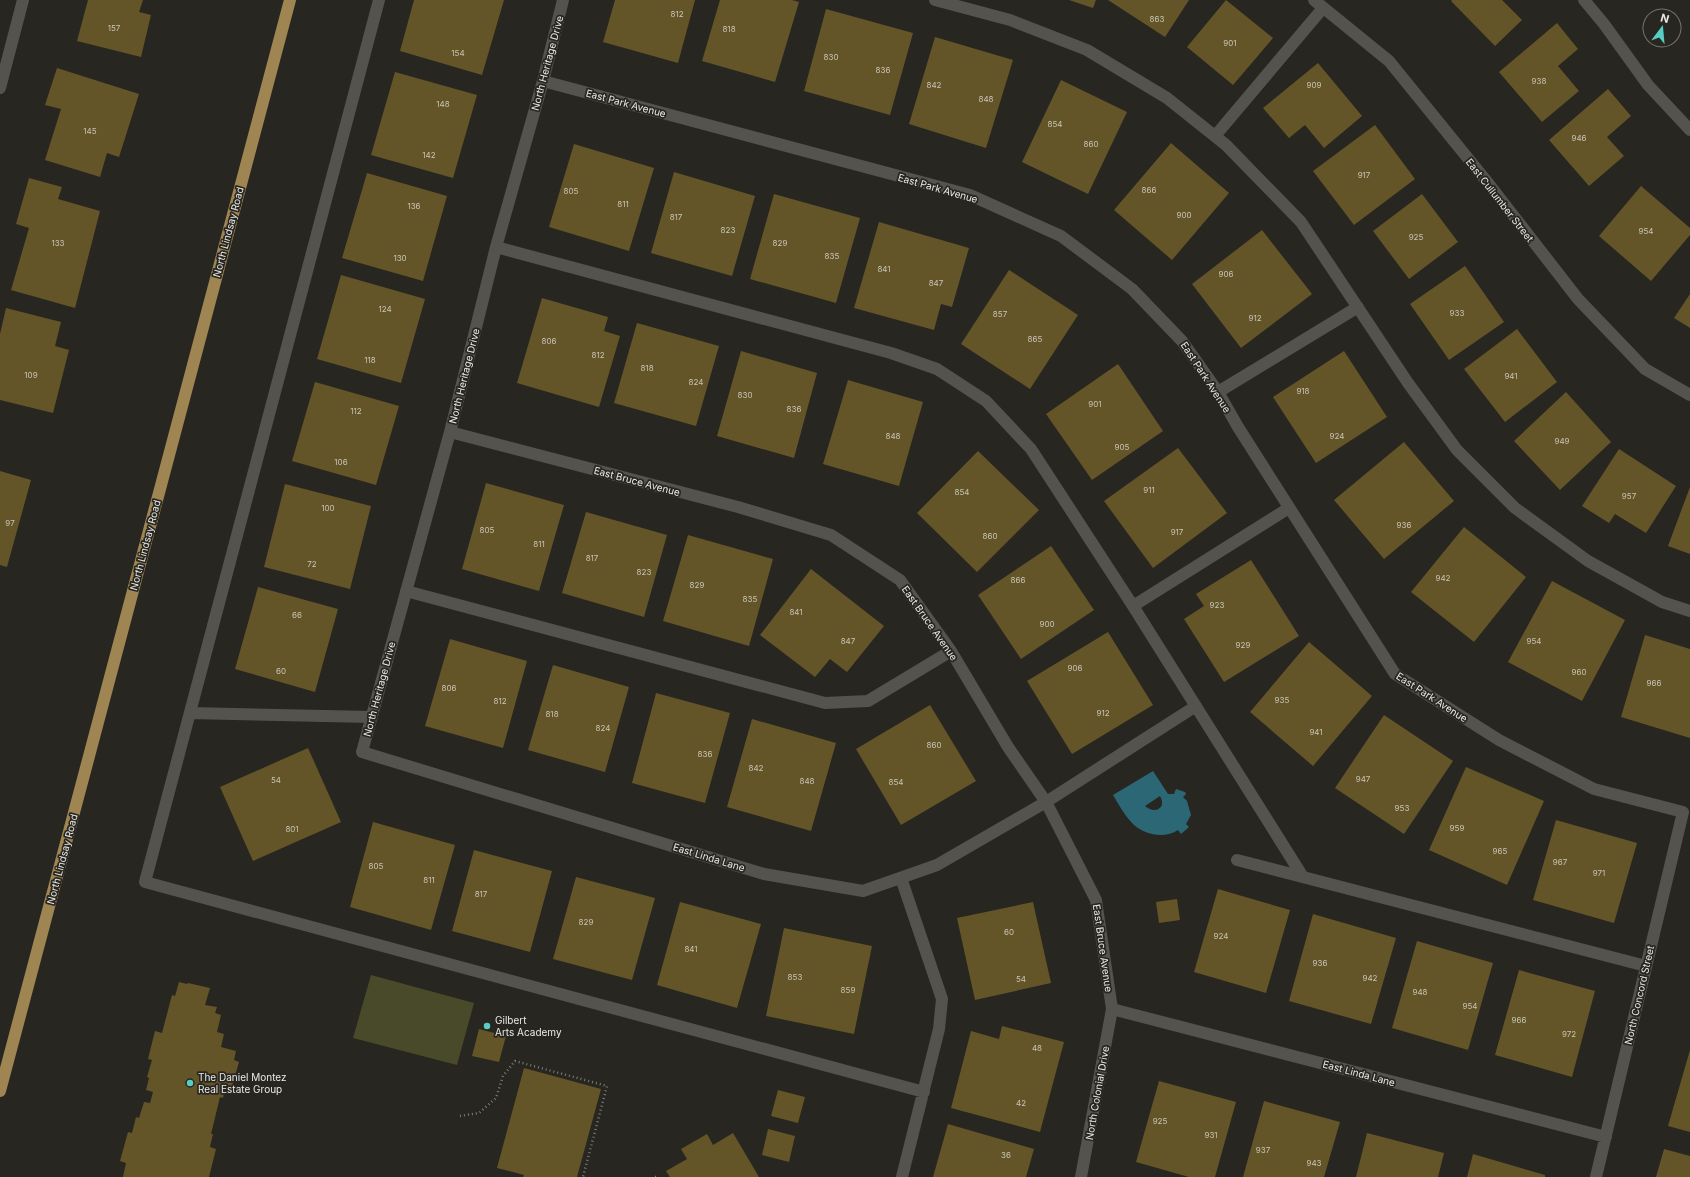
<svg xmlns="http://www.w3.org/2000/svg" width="1690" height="1177" viewBox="0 0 1690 1177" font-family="Inter,sans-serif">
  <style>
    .green { fill: #494a2a }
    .water { fill: #2b6775; fill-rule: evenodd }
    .building { fill: #635528 }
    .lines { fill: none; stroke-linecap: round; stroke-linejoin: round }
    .path { stroke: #7e7c78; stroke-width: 2.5; stroke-dasharray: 1 3; stroke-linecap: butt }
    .minor { stroke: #55534d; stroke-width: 12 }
    .major { stroke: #9f8552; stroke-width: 12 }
    .poi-dot { fill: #56cec4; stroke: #282621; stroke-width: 1.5 }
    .labels { text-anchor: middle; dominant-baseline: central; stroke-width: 3.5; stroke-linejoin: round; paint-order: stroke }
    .number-label { font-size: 8px; fill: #c8c4b6 }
    .street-label { font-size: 10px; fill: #eae9e5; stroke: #282621 }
    .poi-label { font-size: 10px; fill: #eae9e5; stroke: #282621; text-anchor: start }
  </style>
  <rect width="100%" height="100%" fill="#282621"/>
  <!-- green -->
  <path class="green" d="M371,975l103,28 -17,62 -104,-27z"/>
  <!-- water -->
  <path class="water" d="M1153,771l15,23h6l2,-5 9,3 1,2 -3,3 4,4 4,14 -5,9 3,3 -8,7 -3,-4c-13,9 -34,5 -45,-6 -8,-8 -14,-19 -20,-29zM1160,796c7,12 -5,19 -15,10z"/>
  <!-- building -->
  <path class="building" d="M88,0h55l-4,12 12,3 -10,42 -64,-16z
    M414,0h90l-22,75 -82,-24z
    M615,0h80l-17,63 -75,-21z
    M720,0h72l7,2 -24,80 -73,-21z
    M1069,0h27l-3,8z
    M1108,0h81l-24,37z
    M1226,0l47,38 -40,47 -46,-38z
    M1452,0h50l20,20 -27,26 -44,-45z
    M826,9l87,24 -23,82 -86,-24z
    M1557,23l21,26 -20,17 21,25 -37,31 -43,-50z
    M935,37l78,23 -27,88 -77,-24z
    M1318,63l44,53 -38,32 -19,-23 -16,13 -26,-30z
    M57,68l82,26 -20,63 -12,-4 -7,24 -55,-17 16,-51 -16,-4z
    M395,72l82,23 -24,83 -82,-23z
    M1061,80l66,32 -39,82 -66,-32z
    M1608,89l23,27 -24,21 17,19 -35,30 -40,-46z
    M1375,125l40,54 -61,46 -41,-54z
    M1171,143l58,50 -57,67 -58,-50z
    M574,144l80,24 -25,83 -80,-24z
    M674,172l81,24 -23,80 -81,-23z
    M367,173l80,23 -24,85 -81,-23z
    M29,178l33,9 -4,12 42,12 -25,97 -64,-18 18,-62 -13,-4z
    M1641,186l49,42v7l-39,46 -52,-45z
    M774,194l86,24 -24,85 -86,-24z
    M1422,194l36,48 -49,37 -36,-48z
    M879,222l90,26 -17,59 -11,-3 -7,26 -80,-22z
    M1262,230l50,64 -71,54 -49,-64z
    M1465,266l39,56 -55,38 -39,-56z
    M1009,270l69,45 -48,74 -69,-45z
    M341,275l84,24 -24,84 -84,-24z
    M1690,294v34l-16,-10z
    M542,298l66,19 -4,14 16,5 -21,71 -82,-24z
    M6,308l55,14 -6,24 14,4 -16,63 -53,-13v-66z
    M637,323l82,23 -23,80 -82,-23z
    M1517,329l40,53 -52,40 -41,-53z
    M741,351l76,22 -23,85 -77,-22z
    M1344,351l43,66 -71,46 -43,-66z
    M1118,364l45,67 -71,49 -46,-66z
    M848,380l75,22 -24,84 -76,-22z
    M315,382l84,24 -23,79 -84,-24z
    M1566,392l45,50 -51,48 -46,-49z
    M1404,442l50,59 -70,58 -50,-59z
    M1178,448l49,65 -74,55 -49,-67z
    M1619,449l57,37 -30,47 -31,-19 -6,9 -27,-17z
    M978,451l61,59 -62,62 -60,-59z
    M0,471l31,9 -24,87 -7,-2z
    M486,483l78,22 -25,86 -77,-22z
    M285,484l86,22 -21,83 -86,-22z
    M1690,487v67l-22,-8z
    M586,512l81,23 -23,82 -82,-24z
    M1464,527l62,50 -52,65 -63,-50z
    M688,535l85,24 -24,87 -86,-25z
    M1051,546l43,64 -73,49 -43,-64z
    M1251,560l48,76 -75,46 -40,-63 20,-13 -8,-12z
    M811,569l73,57 -37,46 -17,-13 -15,18 -55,-42z
    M1552,581l73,39 -43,81 -74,-39z
    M258,587l80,22 -23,83 -80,-23z
    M1108,632l45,73 -81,49 -45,-73z
    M1645,635l45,14v89l-69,-21z
    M450,639l77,22 -24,87 -78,-22z
    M1309,642l63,54 -59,70 -63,-54z
    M553,665l76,22 -24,85 -77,-22z
    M656,693l74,20 -25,90 -73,-20z
    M930,705l46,76 -75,44 -45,-76z
    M1384,715l69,46 -49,73 -69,-46z
    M752,719l84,24 -25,88 -84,-24z
    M308,748l33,74 -88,39 -33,-74z
    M1466,767l78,34 -37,84 -78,-35z
    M1556,820l81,23 -23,80 -81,-23z
    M373,822l82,23 -24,85 -81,-23z
    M474,850l78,21 -22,81 -78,-21z
    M576,877l79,21 -23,82 -79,-21z
    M1218,889l72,21 -24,83 -72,-21z
    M1177,899l3,21 -21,3 -3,-21z
    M680,902l81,22 -24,84 -80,-23z
    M1033,902l18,81 -76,17 -18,-82z
    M1313,914l83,24 -25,86 -82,-23z
    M784,928l88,18 -18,88 -88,-18z
    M1417,941l76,22 -25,87 -76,-22z
    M1519,970l76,21 -23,86 -77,-22z
    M179,982l8,2 1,-1 22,5 -5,17 12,2 -2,6 6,2 -4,17 7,2 -3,13 15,4 -2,9 5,2 -8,28 -6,-2 -2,10 -3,-1 -9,37h2l-3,13 6,2 -7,28h-86l3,-14 -6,-2 8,-29 4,1 4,-16 3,1 5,-16 6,1 3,-11 -7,-2 3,-12 -2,-1 5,-17 -4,-1 7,-28 7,2 10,-38 3,1z
    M1002,1026l62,16 -24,90 -89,-24 20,-77 28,8z
    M479,1029l27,7 -7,26 -27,-6z
    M1690,1050v82l-22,-6z
    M524,1068l77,21 -24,88h-54l1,-2 -27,-7z
    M1159,1081l77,21 -21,75h-26l-53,-15z
    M778,1090l27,7 -7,26 -27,-7z
    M1264,1101l76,21 -16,55h-81z
    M948,1124l86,25 -8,28h-93z
    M768,1129l27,7 -6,26 -27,-7z
    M733,1133l26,44h-89l-4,-6 21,-12 -6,-10 26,-15 6,11z
    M1367,1133l77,20 -6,24h-82z
    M1664,1149l26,7v21h-34z
    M1473,1154l72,21v2h-78z"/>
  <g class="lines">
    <!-- path -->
    <path class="path" d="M460,1116l19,-3 17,-15 7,-22 12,-15 92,25 -24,91
      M655,1177h1"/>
    <!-- minor -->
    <path class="minor" d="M379,0l-234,882 779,210
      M563,0l-20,81 -47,166 -46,185 -88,320 402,122 99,17 74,-26 109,-63 150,-96
      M935,0l75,20 77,30 80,48 59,47 75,77 107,161 49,67 58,58 73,53 74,41 28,9
      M1314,0l75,61 99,122 90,116 67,70 45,26
      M1584,0l20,24 44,61 42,45
      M543,81l427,114 91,41 71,53 50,52 36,51 20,35 157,247 104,66 95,49 89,23 -87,365
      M0,88l23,-88
      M1215,136l108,-128
      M496,247l395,106 46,16 49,32 45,48 102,157 170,271
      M1218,392l140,-85
      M450,432l288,75 93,28 69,45 51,71 57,96 38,55 50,98 16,109 -31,168
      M406,591l419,112 43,-2 83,-50
      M1133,606l156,-98
      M190,713l181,4
      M1237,860l409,106
      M901,878l41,121 -3,30 -37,148
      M1112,1009l494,128"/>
    <!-- major -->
    <path class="major" d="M0,1091l290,-1091"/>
  </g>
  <!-- markers -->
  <g class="poi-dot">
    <circle cx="487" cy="1026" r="4"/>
    <circle cx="190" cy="1083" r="4"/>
  </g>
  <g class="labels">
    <!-- number labels -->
    <g class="number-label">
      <text x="677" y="14">812</text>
      <text x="1157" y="19">863</text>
      <text x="114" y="28">157</text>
      <text x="729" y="29">818</text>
      <text x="1230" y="43">901</text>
      <text x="458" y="53">154</text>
      <text x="831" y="57">830</text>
      <text x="883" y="70">836</text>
      <text x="1539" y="81">938</text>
      <text x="934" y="85">842</text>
      <text x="1314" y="85">909</text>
      <text x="986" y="99">848</text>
      <text x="443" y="104">148</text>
      <text x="1055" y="124">854</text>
      <text x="90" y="131">145</text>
      <text x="1579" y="138">946</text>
      <text x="1091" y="144">860</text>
      <text x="429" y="155">142</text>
      <text x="1364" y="175">917</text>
      <text x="1149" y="190">866</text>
      <text x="571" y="191">805</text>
      <text x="623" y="204">811</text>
      <text x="414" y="206">136</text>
      <text x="1184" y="215">900</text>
      <text x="676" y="217">817</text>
      <text x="728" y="230">823</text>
      <text x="1646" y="231">954</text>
      <text x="1416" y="237">925</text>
      <text x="58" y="243">133</text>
      <text x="780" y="243">829</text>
      <text x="832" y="256">835</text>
      <text x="400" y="258">130</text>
      <text x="884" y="269">841</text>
      <text x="1226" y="274">906</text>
      <text x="936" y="283">847</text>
      <text x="385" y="309">124</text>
      <text x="1457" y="313">933</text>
      <text x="1000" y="314">857</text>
      <text x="1255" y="318">912</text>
      <text x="1035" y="339">865</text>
      <text x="549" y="341">806</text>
      <text x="598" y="355">812</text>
      <text x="370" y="360">118</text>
      <text x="647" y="368">818</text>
      <text x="31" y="375">109</text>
      <text x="1511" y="376">941</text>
      <text x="696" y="382">824</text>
      <text x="1303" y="391">918</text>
      <text x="745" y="395">830</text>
      <text x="1095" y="404">901</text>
      <text x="794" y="409">836</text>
      <text x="356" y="411">112</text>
      <text x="893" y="436">848</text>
      <text x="1337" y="436">924</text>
      <text x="1562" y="441">949</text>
      <text x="1122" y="447">905</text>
      <text x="341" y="462">106</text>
      <text x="1149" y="490">911</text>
      <text x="962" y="492">854</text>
      <text x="1629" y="496">957</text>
      <text x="328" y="508">100</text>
      <text x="10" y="523">97</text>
      <text x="1404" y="525">936</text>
      <text x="487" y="530">805</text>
      <text x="1177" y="532">917</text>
      <text x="990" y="536">860</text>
      <text x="539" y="544">811</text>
      <text x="592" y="558">817</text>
      <text x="312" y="564">72</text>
      <text x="644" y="572">823</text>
      <text x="1443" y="578">942</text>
      <text x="1018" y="580">866</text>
      <text x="697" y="585">829</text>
      <text x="750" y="599">835</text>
      <text x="1217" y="605">923</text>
      <text x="796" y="612">841</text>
      <text x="297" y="615">66</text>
      <text x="1047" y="624">900</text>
      <text x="848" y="641">847</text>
      <text x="1534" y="641">954</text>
      <text x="1243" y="645">929</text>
      <text x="1075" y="668">906</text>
      <text x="281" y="671">60</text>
      <text x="1579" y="672">960</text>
      <text x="1654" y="683">966</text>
      <text x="449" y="688">806</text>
      <text x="1282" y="700">935</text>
      <text x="500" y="701">812</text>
      <text x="1103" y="713">912</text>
      <text x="552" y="714">818</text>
      <text x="603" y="728">824</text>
      <text x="1316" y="732">941</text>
      <text x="934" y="745">860</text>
      <text x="705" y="754">836</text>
      <text x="756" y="768">842</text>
      <text x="1363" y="779">947</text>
      <text x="276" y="780">54</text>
      <text x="807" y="781">848</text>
      <text x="896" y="782">854</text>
      <text x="1402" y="808">953</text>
      <text x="1457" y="828">959</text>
      <text x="292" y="829">801</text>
      <text x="1500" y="851">965</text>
      <text x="1560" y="862">967</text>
      <text x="376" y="866">805</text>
      <text x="1599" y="873">971</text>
      <text x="429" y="880">811</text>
      <text x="481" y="894">817</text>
      <text x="586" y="922">829</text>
      <text x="1009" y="932">60</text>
      <text x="1221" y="936">924</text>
      <text x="691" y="949">841</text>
      <text x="1320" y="963">936</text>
      <text x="795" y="977">853</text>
      <text x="1370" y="978">942</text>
      <text x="1021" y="979">54</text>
      <text x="848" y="990">859</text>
      <text x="1420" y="992">948</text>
      <text x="1470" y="1006">954</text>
      <text x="1519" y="1020">966</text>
      <text x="1569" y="1034">972</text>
      <text x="1037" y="1048">48</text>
      <text x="1021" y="1103">42</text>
      <text x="1160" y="1121">925</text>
      <text x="1211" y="1135">931</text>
      <text x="1263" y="1150">937</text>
      <text x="1006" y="1155">36</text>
      <text x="1314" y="1163">943</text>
    </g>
    <!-- street labels -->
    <g class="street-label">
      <text transform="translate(547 63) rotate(-75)">North Heritage Drive</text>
      <text transform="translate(626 103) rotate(15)">East Park Avenue</text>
      <text transform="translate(938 188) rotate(16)">East Park Avenue</text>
      <text transform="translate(1500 200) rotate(52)">East Cullumber Street</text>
      <text transform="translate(228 232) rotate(-75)">North Lindsay Road</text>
      <text transform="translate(464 376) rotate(-76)">North Heritage Drive</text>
      <text transform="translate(1206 377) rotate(57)">East Park Avenue</text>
      <text transform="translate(637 481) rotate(15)">East Bruce Avenue</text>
      <text transform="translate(145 545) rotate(-75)">North Lindsay Road</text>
      <text transform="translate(930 623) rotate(55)">East Bruce Avenue</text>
      <text transform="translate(379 689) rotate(-75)">North Heritage Drive</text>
      <text transform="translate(1432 697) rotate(33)">East Park Avenue</text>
      <text transform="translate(709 857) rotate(17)">East Linda Lane</text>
      <text transform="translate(62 859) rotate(-75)">North Lindsay Road</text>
      <text transform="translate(1103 948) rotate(82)">East Bruce Avenue</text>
      <text transform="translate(1639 995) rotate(-77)">North Concord Street</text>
      <text transform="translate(1359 1073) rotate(15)">East Linda Lane</text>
      <text transform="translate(1097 1093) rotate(-80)">North Colonial Drive</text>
    </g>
    <!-- poi labels -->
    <g class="poi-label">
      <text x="495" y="1020">Gilbert<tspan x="495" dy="12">Arts Academy</tspan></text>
      <text x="198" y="1077">The Daniel Montez<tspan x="198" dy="12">Real Estate Group</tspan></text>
    </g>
  </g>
  <!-- north arrow -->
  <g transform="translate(1662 28) rotate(16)"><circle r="19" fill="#282621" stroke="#76746f"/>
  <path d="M0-3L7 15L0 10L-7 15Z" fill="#56cec4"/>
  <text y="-6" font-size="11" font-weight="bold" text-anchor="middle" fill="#eae9e5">N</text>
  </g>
</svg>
